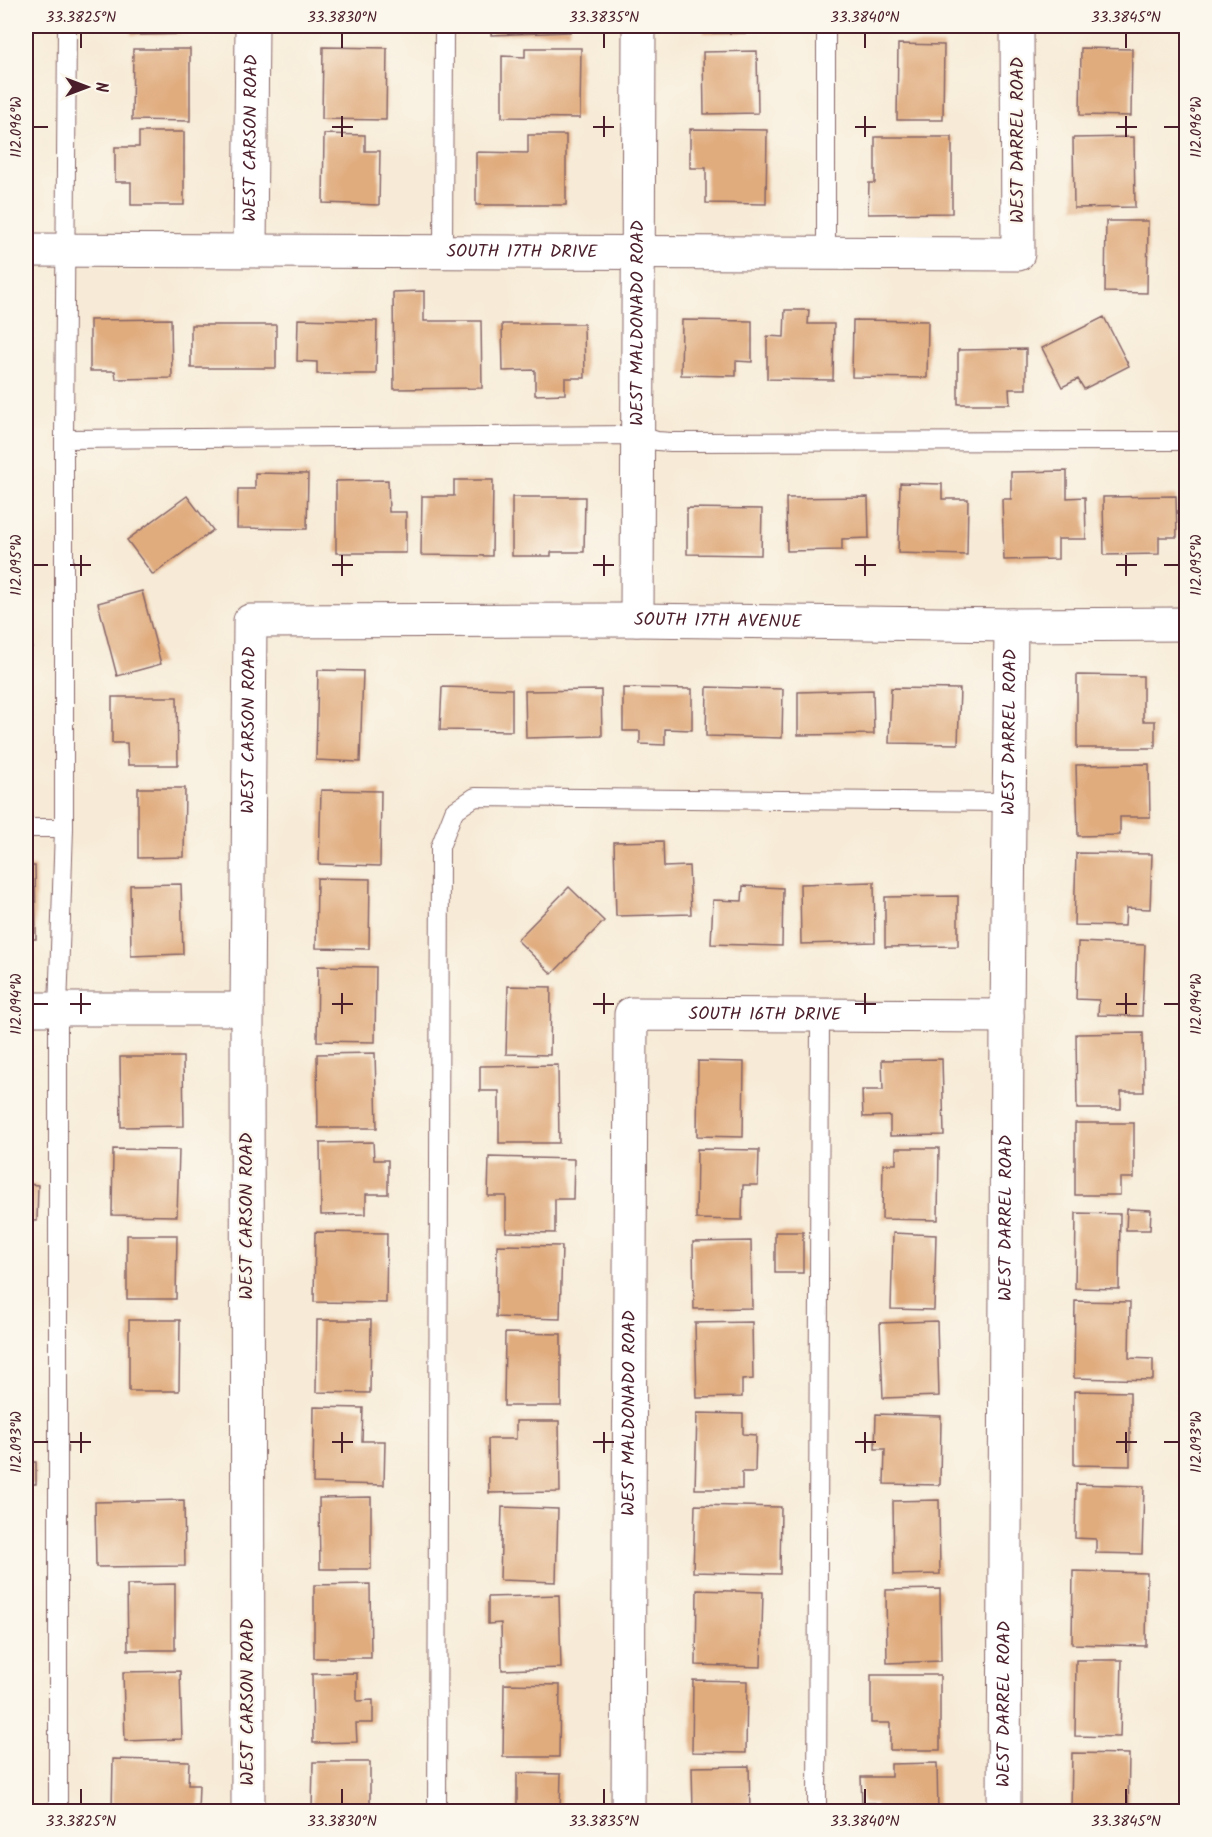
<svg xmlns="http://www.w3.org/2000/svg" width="1212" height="1837" viewBox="0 0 1212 1837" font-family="Kalam,sans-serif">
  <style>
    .building { fill: #e0ac7e }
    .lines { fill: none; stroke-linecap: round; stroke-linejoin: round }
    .service-casing { stroke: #876667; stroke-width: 20 }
    .minor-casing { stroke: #876667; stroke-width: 35 }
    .service { stroke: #fff; stroke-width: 18 }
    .minor { stroke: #fff; stroke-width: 33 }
    .ticks { fill: none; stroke: #4a1f2b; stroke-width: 2 }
    .labels { text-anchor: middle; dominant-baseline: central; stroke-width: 4.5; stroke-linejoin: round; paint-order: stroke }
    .street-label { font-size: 18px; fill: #4a1f2b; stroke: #fbf7ec }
    .neatline { fill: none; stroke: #4a1f2b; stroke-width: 2 }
    .ticks-label { font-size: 15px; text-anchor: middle; fill: #4a1f2b }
  </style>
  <rect width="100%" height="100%" fill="#fbf7ec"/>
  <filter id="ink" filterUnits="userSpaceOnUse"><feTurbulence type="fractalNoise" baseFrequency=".0167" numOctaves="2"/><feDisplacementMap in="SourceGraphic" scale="12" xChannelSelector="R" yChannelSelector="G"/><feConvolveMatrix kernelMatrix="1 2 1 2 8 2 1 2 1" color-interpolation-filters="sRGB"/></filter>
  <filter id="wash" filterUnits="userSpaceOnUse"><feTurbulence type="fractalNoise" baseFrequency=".008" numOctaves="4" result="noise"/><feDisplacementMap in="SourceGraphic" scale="24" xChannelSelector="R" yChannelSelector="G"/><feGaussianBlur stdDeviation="1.35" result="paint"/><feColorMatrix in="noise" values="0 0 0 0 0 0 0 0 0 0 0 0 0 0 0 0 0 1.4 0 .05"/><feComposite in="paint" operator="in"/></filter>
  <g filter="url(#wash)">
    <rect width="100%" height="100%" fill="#f7ebd7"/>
    <g id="blocks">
      <!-- building -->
      <path class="building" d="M131,26h61v8l-61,1z
        M491,26h79v6l-79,3z
        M704,26h45v7h-45z
        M888,26h49v5l-49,1z
        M1108,26h31l-1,2 -30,-1z
        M898,44l46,1 -1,75h-46z
        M323,47l64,1 -1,72 -64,-1z
        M525,48h56l-1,70 -78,-1v-61l23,1z
        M1081,48l51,1 -1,67 -51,-1z
        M133,49h57v72l-58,-1z
        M757,51l1,62 -54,1 -1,-62z
        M690,129l77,1 -1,74 -60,-1v-35h-16z
        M139,132h45v73h-53v-23h-16v-35h24z
        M324,134l41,1v16h15l-1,54 -56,-2z
        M528,135h38v70h-90v-53l52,1z
        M875,137h77v76l-84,1 1,-31h6z
        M1134,137l1,70 -61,1 -1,-70z
        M1106,221h42l-1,72 -42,-1z
        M424,291v30h57l1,67 -88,1 -1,-97z
        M785,310h24l-1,14h26l-1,56 -66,-1v-43l17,1z
        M1104,317l25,49 -45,23 -6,-10 -16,8 -20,-39z
        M171,319l1,59 -56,1 -1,-8h-25v-51z
        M298,319l79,2 -1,53h-59v-12l-20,-1z
        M682,320l70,1v41l-16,-1v15l-55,-1z
        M853,320l75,1 -1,57 -75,-1z
        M502,324h82l1,54h-20v16l-30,1v-25l-32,1z
        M191,325h85v43h-85z
        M1026,349v40h-17l1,15h-52v-54z
        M1067,471v27l18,-1 1,42h-28v20l-54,1 -2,-61h9v-27z
        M255,473l53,1 -1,55 -70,-1 1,-39h17z
        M388,480l1,32h17v41h-70v-72z
        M454,480h39l-1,76 -71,-1 1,-59h32z
        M900,483l42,1v15h26l-1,56 -69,-2z
        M187,496l26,34 -60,45 -26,-35z
        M1176,496l1,41h-18v17l-55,1 -1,-58z
        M512,497h73l-1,55h-33v4h-39z
        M868,497l1,41 -27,1v11l-55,1 -1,-53z
        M687,508l75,1 -1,46 -74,-1z
        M26,558h4l2,89h-6z
        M142,591l19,73 -44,12 -19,-73z
        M318,670l45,1 -3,91 -44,-2z
        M1077,675l66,1v45h12v27h-78z
        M442,687l70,2v42l-72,-1z
        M707,687l76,2 -1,49 -76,-2z
        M623,688l69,1v41l-27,-1v16l-25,-1v-13h-17z
        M891,688l69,1 -2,55 -69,-1z
        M601,690l1,46 -76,2 -1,-47z
        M873,690l1,44 -76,1v-43z
        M112,697h65l1,68h-50l-1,-22h-15z
        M1149,764l1,53h-30v18l-42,1 -2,-71z
        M138,788h47l-1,69 -46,1z
        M321,790l60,1 -1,75 -61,-2z
        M663,841l1,26 25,-1 2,48 -75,2 -2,-74z
        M1076,853l76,1 -2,55 -24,-1 -1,18 -51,-1z
        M26,866h9l1,73h-10z
        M317,878l53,1 -1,70 -53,-1z
        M874,882l1,60 -74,2 -1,-60z
        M181,884l2,70 -52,2 -1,-71z
        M743,886l40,2 -1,58 -71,-2 2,-44 29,1z
        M569,887l35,34 -52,53 -35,-34z
        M958,896v50l-73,1v-50z
        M1078,942l67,3 -3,71 -44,-1 1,-15 -23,-1z
        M318,966l58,1 -1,75 -58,-1z
        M508,986l43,1 -1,68 -44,-1z
        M1143,1033l1,59h-23v17h-44l-1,-75z
        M375,1053l2,75h-59l-1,-74z
        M120,1057h63l1,69 -63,1z
        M942,1059l2,76 -54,1v-20l-27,1 -1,-27h21l-1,-30z
        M698,1061l46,1 -1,75 -46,-1z
        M558,1065l1,78h-60v-52h-19v-25z
        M1075,1123h59v55h-14v17h-45z
        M373,1142l1,18h14v34h-22v20l-45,1 -1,-72z
        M896,1148h43l-1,72 -56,-1 1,-55h13z
        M113,1149l66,1 -2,66 -65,-1z
        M697,1149l62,1 -1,35h-15l-1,35 -46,-1z
        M489,1157l85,2 -1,40h-18v34l-49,-1v-36h-18z
        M26,1184l12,1 -1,36 -11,-1z
        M1127,1209l24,1 -1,20h-24z
        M1076,1213l44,1 -1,75 -44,-1z
        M315,1232l72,1 -1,70 -72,-1z
        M775,1232h28v41h-28z
        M893,1233l43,2 -2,75 -43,-1z
        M127,1235h50l-1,64h-49z
        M751,1241l1,67 -58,1 -1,-67z
        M497,1245l65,1 -2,73 -64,-2z
        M1075,1301l55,1 -1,56 24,1v21l-79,-2z
        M129,1320h51l-1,71h-50z
        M317,1320h54l-1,73 -54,-1z
        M937,1321l2,75 -56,2 -3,-75z
        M752,1322l1,57 -11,1v17l-45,1 -2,-75z
        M505,1333l56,1v72h-57z
        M1074,1391l56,1v74l-56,-1z
        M314,1407l49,1 -1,33h23l-1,44 -71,-2z
        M697,1413l46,1v20l13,1 -1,37h-13v17h-47z
        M876,1414l65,2 -1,69 -56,-1 1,-35h-10z
        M516,1421h43l1,71 -71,1 -1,-54h28z
        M26,1462h10v22h-10z
        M1076,1484l68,2 -2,68 -46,-1v-14l-21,-1z
        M371,1497v72h-51l-1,-71z
        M184,1500l1,66 -89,1 -1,-65z
        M939,1500l1,74 -46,1 -1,-74z
        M695,1505l86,2 -1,67 -87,-2z
        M502,1507l56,2 -2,73 -56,-2z
        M1073,1571l74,2 -1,73 -74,-2z
        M175,1584v66h-47l-1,-65z
        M370,1584l1,74h-57v-73z
        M940,1589l1,72 -54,2 -1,-73z
        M697,1590l66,2 -2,75 -65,-2z
        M559,1595l2,73 -59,2 -1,-47 -13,1v-27z
        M1076,1660h46l-2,77 -45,-1z
        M180,1671l2,68 -57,2 -2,-69z
        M357,1673v28l16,-1v23h-17l1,19 -44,1 -1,-69z
        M871,1675h69v75h-50v-27h-19z
        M693,1680l54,1 -1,72 -54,-1z
        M504,1684l56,1 -1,72h-56z
        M1072,1753l57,1 -1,58h-57z
        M113,1759l76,2 -1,24h11l-1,27h-86z
        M313,1762h57v50h-58z
        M937,1763l1,49h-62l-1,-9h-13l-1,-26h30v-13z
        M749,1766l1,46h-57l-1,-45z
        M517,1773l44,1 -1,38h-43z"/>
    </g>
  </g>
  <g filter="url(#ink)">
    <use href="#blocks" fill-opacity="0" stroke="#876667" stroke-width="1.5"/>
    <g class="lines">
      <defs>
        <path id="service" d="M826,26v227
          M443,251l1,-225
          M64,439l3,-413
          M26,828h38
          M58,1812v-803l6,-181v-389l574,-4 19,6 14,1 515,-1
          M437,1812l3,-965 14,-36 21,-14 533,5
          M817,1812l3,-797"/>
        <g id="minor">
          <path id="s1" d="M26,250l992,4 -1,-228"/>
          <path id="s2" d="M250,250l2,-224"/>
          <path id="s3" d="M637,620l2,-594"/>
          <path d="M26,1009h221"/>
          <path id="s4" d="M248,1812l-1,-803 3,-388 387,-1 374,5 175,-1"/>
          <path id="s5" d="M628,1812l3,-798 376,2"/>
          <path id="s6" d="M1004,1812l3,-796 4,-391"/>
        </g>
      </defs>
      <!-- service casing -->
      <use href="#service" class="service-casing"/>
      <!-- minor casing -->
      <use href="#minor" class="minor-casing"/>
      <!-- service -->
      <use href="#service" class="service"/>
      <!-- minor -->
      <use href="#minor" class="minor"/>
    </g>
  </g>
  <!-- ticks -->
  <path class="ticks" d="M81,33v15M342,33v15M604,33v15M865,33v15M1126,33v15M342,116v21M604,116v21M865,116v21M1126,116v21M33,127h15M332,127h21M593,127h21M855,127h21M1116,127h21M1164,127h15M81,555v21M342,555v21M604,555v21M865,555v21M1126,555v21M33,565h15M70,565h21M332,565h21M593,565h21M855,565h21M1116,565h21M1164,565h15M81,993v21M342,993v21M604,993v21M865,993v21M1126,993v21M33,1004h15M70,1004h21M332,1004h21M593,1004h21M855,1004h21M1116,1004h21M1164,1004h15M81,1432v21M342,1432v21M604,1432v21M865,1432v21M1126,1432v21M33,1442h15M70,1442h21M332,1442h21M593,1442h21M855,1442h21M1116,1442h21M1164,1442h15M81,1789v15M342,1789v15M604,1789v15M865,1789v15M1126,1789v15"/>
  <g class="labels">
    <!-- street labels -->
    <g class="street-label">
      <text stroke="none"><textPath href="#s2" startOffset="112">WEST CARSON ROAD</textPath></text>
      <text transform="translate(1018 140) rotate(-90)">WEST DARREL ROAD</text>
      <text stroke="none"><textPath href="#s1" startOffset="496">SOUTH 17TH DRIVE</textPath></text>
      <text stroke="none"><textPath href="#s3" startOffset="297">WEST MALDONADO ROAD</textPath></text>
      <text stroke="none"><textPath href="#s4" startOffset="1659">SOUTH 17TH AVENUE</textPath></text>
      <text stroke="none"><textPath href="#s4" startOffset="1082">WEST CARSON ROAD</textPath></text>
      <text stroke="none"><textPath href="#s6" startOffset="1080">WEST DARREL ROAD</textPath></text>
      <text stroke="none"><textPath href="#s5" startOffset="932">SOUTH 16TH DRIVE</textPath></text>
      <text transform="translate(247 1216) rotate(-90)">WEST CARSON ROAD</text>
      <text stroke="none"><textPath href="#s6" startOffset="594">WEST DARREL ROAD</textPath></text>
      <text stroke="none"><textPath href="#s5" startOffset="399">WEST MALDONADO ROAD</textPath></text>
      <text transform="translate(248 1702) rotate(-90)">WEST CARSON ROAD</text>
      <text stroke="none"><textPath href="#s6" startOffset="108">WEST DARREL ROAD</textPath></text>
    </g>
  </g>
  <!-- margin -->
  <rect width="1212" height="1837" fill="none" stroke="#fbf7ec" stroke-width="66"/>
  <!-- north arrow -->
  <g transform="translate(87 87) rotate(90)" stroke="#fbf7ec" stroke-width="4.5" paint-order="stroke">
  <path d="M0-4.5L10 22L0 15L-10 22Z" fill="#4a1f2b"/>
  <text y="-9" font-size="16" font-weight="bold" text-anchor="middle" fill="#4a1f2b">N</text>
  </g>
  <rect x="33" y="33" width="1146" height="1771" class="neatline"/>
  <g class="ticks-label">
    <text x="81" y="22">33.3825°N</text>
    <text x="342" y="22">33.3830°N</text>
    <text x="604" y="22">33.3835°N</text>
    <text x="865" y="22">33.3840°N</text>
    <text x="1126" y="22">33.3845°N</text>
    <text transform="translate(16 127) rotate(-90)" y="5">112.096°W</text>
    <text transform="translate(1196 127) rotate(-90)" y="5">112.096°W</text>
    <text transform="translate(16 565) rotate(-90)" y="5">112.095°W</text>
    <text transform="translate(1196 565) rotate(-90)" y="5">112.095°W</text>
    <text transform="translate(1196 1004) rotate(-90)" y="5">112.094°W</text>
    <text transform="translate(16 1004) rotate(-90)" y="5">112.094°W</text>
    <text transform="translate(1196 1442) rotate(-90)" y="5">112.093°W</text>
    <text transform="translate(16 1442) rotate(-90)" y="5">112.093°W</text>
    <text x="81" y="1826">33.3825°N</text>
    <text x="342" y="1826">33.3830°N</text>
    <text x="604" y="1826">33.3835°N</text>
    <text x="865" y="1826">33.3840°N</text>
    <text x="1126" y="1826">33.3845°N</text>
  </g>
</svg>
